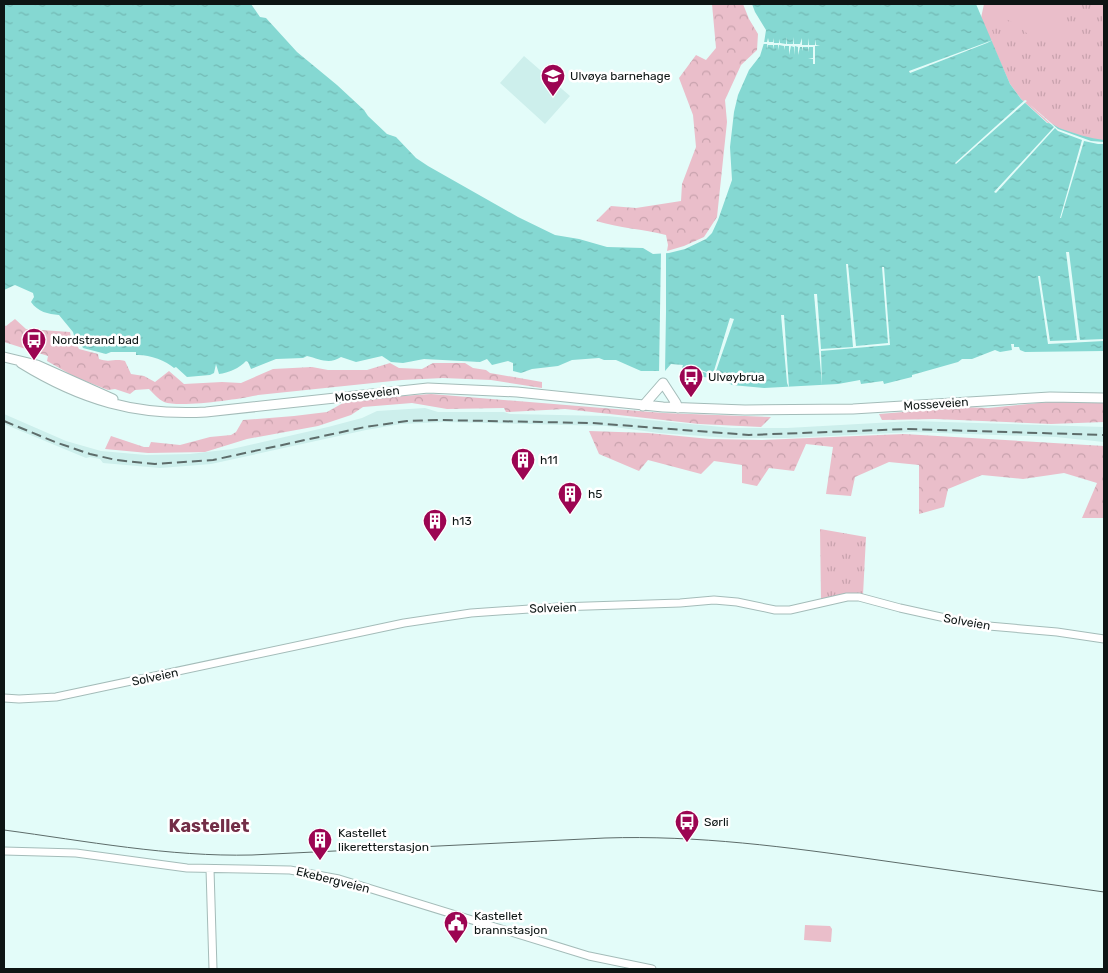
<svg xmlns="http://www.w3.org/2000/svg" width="1108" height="973" viewBox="0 0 1108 973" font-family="Rubik,sans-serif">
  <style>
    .built { fill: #cdefec }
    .green { fill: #eabeca }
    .forest { fill: url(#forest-crowns) }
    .park { fill: url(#park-tufts) }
    .water { fill: url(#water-ripples) }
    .pier { fill: #e3fcf9 }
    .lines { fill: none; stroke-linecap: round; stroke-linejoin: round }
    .secondary-casing { stroke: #a4bcb9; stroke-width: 9 }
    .highway-casing { stroke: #a4bcb9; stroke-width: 11 }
    .secondary { stroke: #fff; stroke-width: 7 }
    .highway { stroke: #fff; stroke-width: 9 }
    .tram { stroke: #5d6c6a; stroke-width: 1 }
    .rail { stroke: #5d6c6a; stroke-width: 2; stroke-dasharray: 10 5; stroke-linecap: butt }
    .labels { text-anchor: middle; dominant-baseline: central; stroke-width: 5; stroke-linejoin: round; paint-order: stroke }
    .poi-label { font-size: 12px; fill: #0d1514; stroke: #fff; text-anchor: start }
    .street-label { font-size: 12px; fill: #0d1514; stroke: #fff }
    .district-label { font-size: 18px; font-weight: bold; fill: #732e47; stroke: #fff }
  </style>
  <defs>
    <pattern id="forest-crowns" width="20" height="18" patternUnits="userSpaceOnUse" patternTransform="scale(1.25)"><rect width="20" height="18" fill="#eabeca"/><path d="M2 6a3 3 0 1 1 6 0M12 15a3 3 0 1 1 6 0" fill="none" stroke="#c8a2ad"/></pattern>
    <pattern id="park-tufts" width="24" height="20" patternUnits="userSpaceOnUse" patternTransform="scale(1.25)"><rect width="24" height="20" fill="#eabeca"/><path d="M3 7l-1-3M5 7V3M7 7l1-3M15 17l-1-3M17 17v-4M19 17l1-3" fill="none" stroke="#c8a2ad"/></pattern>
    <pattern id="water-ripples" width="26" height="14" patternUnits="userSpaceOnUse" patternTransform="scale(1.25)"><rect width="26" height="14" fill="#85d8d2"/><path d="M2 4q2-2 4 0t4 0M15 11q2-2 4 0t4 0" fill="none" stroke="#72b8b3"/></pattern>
  </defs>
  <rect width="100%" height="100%" fill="#e3fcf9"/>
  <!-- built -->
  <path class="built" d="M524,56l46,40 -25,28 -45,-41z
    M425,408l13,4h66l6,2 97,2 125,12h55l125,-7 192,6v15l-48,-5 -143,-5 -125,6h-58l-71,-5 -52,-7 -163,-4 -43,2 -35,6 -155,34 -51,4 -57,-5 -3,-4 -10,-2 -4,1 -82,-34v-10l62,27 35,10 45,4 44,-1 42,-5 96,-22 34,-9 15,-7z"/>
  <!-- green -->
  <path class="green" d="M984,4h120v136l-56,-17 -27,-24 -11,-15 -29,-66z
    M805,925l25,1 2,3 -1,13 -27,-2z"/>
  <!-- forest -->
  <path class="forest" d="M712,4h31l6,15 9,15 -1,16 -16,15 -16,35 2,22 -10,95 -13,20 -20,9 -17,5 1,-6 -2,-10c-23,-6 -47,-7 -70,-14l15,-15 25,2 45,-7 1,-17 14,-37 -3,-32 -14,-37 17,-23 10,5 10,-12z
    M15,319l11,10 44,3 2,11 5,2 2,4 19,5 1,5c11,4 16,-1 26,2l6,13 13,2 11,6 14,-11 15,13 38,-2 19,1 32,-14 39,-2 16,3h39l23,-7 9,5 23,1 11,-6h32l8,5 13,2 4,3 52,9v6l-51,-8 -48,-2 -41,2 -144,15c-18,4 -78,13 -94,7 -6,-3 -10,-8 -15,-13l-14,1 -5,4 -15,-5 -7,1 -33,-13 -28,-16 1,-5 -44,-14v-17l2,1z
    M431,394l233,19 107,4 -10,10 -62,-3 -134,-15 -59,3 -2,-4 -57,1 -35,-6 -49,4 -12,8 -33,11 -71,13 -42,13 -57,1 -43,-4 6,-13 33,11h5l2,-5 29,3 30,-8 21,-2 5,-3 7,-12 51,-4 33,-4 16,-9 46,-6z
    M1067,400l37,1v21l-53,2 -116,-5 -53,1 -3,-6 84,-7 25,1z
    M589,431l59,2 62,6 52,1 142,-6 200,12v72h-22l15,-35 -33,-10 -41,6 -41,-4 -34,14 -4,18 -25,7v-49l-30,-3 -34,15 -4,19 -25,-2 7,-47 -27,-3 -12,27 -25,-3 -12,18 -15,-3v-18l-28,-4 -13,13 -53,-14 -9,11 -40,-17z"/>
  <!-- park -->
  <path class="park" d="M1066,4h38v140l-46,-13 -34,-32 -12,-16 -22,-58 -1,-3c23,-12 34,14 51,19 6,1 15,0 21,0l4,-10z
    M820,529l46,8 -3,58c-15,-3 -27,1 -42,5z"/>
  <!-- water -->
  <path class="water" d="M4,4h247l9,13 6,1 31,34 40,33 27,25 4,6 19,18 9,3 20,21 12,8 90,51 37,18 24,4 28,8 36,1 10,6 16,-1 16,-4 21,-10 6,-6 6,-13 14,-40 -2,-33 4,-35 4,-17 11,-25 11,-14 4,-13 2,-13 -11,-18 -3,-8h224l34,80 11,15 26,24c6,0 9,4 15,6 14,5 27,9 42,11v211l-79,1 -5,-2 -1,-3h-5v-3h-3l1,6 -12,2 -5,-2 -23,9h-10l-4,3 -46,13v2l-28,7 -1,-3 -22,3 -1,-4 -22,4 -74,4 -32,-3 -9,-5 -32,-5 -4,-2 -5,-5 1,-3 -12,-1 -6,7h-24l-25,-11h-12l-5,-2 -27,2 -14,6 -26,3 -11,4 -8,-2v-8l-5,-2 -16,4 -5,-6 -7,3 -56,-3 -21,4 -12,-1 -9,-6 -26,6 -15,-5c-12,8 -21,2 -34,-1l-4,2 -27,1 -25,10 -3,-7 -2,-1c-6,7 -18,12 -27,13l-3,-10 -2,9 -4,2 -23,2 -11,-10 -2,1c-8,-8 -27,-14 -38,-13v-3h-25l-5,2 -23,-6 -3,-6h-4l-3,-10 -14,-17c-11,-1 -21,-3 -28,-13l3,-5 -1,-4 -18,-8 -11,5z"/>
  <!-- pier -->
  <path class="pier" d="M786,37l1,7h6v-7l1,7h6l2,-6v7h6l1,-7v7h6l1,-6v6l4,1h-5v18h-2v-5h-5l5,-1v-11h-4l-1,5v-5h-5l-1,4v-4h-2l-2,8v-8l-3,-1 -1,9v-8l-3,-1 -2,9v-9h-4v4l-1,-4 -5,-1 -1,5v-5h-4l-1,4v-4h-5v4l-1,-5h-5v-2h5l1,-4 1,4h4v-4l1,5h5l1,-4v4l6,1z
    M993,40l-6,3 -77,30 -1,-2z
    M1025,100l2,1 -71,63 -1,-1z
    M1028,103l30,26 33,12 13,1v2h-6l-14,-3 -23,77h-1l22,-78 -24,-9 -3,-3 -59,65 -2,-1 60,-65z
    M661,251h5v61l-1,61 -6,1z
    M1066,252h3l11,88 24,-1v2l-56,3 -10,-68h2l10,65 27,-1z
    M846,264h2l8,82 32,-3 -6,-76h2l6,78 -69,6 1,34 -8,-91h3l4,55 32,-2z
    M781,315h3l5,73 -2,-5z
    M730,318l4,1 -19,55 3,3 -2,-1 -3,6 2,-6 -26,-9 -3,6 -1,-1 1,-7 27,9z"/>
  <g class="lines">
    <defs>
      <path id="secondary" d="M4,698l15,1 37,-2 348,-74 67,-10 87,-6 122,-4 34,-3 23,2 38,8h15l57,-13h12l41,11 77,17 80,7 47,7
        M4,851l72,2 111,15 103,2 49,9 250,77 63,13
        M210,869l3,100"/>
      <path id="highway" d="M4,357l33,8 76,34
        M21,363c60,37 115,53 185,49l222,-24 89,4 146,15 82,3 108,-1 197,-12 54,1
        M643,406l20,-23 13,20 2,5"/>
    </defs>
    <!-- secondary casing -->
    <use href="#secondary" class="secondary-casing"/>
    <!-- highway casing -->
    <use href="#highway" class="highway-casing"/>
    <!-- secondary -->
    <use href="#secondary" class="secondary"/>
    <!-- highway -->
    <use href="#highway" class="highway"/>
    <!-- tram -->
    <path class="tram" d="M4,830c82,11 165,27 248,25l353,-17c93,-3 182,9 273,22 75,11 151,21 226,32"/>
    <!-- rail -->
    <path class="rail" d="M4,421l51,21 35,12 26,6 39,4 58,-4 152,-33 42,-6 31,-1 154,3 157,12 159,-6 196,6"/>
  </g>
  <!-- icons -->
  <defs>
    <symbol id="school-pin" viewBox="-11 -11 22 30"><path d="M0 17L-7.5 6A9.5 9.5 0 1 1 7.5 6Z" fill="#9c0552" stroke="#fff"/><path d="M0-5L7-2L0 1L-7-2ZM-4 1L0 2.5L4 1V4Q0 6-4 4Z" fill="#fff"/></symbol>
    <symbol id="bus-pin" viewBox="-11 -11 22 30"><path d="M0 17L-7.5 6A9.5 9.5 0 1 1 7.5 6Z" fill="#9c0552" stroke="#fff"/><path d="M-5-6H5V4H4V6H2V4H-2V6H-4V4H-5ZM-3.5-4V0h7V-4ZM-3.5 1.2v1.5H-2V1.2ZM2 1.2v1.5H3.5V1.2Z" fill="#fff"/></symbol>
    <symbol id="building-pin" viewBox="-11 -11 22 30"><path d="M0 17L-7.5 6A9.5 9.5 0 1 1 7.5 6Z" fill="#9c0552" stroke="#fff"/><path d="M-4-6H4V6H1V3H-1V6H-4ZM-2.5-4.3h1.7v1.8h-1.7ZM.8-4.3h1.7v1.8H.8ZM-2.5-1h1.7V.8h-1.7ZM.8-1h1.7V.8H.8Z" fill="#fff"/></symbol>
    <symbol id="civic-pin" viewBox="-11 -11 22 30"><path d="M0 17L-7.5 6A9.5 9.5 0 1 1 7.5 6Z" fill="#9c0552" stroke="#fff"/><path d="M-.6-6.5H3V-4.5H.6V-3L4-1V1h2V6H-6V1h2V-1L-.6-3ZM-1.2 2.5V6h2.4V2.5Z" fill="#fff"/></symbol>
  </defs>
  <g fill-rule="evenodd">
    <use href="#school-pin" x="539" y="62" width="28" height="38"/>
    <use href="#bus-pin" x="20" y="326" width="28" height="38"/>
    <use href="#bus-pin" x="677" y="363" width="28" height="38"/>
    <use href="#building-pin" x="509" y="446" width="28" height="38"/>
    <use href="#building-pin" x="556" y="480" width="28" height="38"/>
    <use href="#building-pin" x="421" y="507" width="28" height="38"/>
    <use href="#bus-pin" x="673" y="808" width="28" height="38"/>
    <use href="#building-pin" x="306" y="826" width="28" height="38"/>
    <use href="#civic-pin" x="442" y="909" width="28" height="38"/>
  </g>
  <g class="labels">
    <!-- poi labels -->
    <g class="poi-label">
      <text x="570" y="76">Ulvøya barnehage</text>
      <text x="52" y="340">Nordstrand bad</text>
      <text x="708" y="377">Ulvøybrua</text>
      <text x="540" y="460">h11</text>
      <text x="588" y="494">h5</text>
      <text x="452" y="521">h13</text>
      <text x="704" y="822">Sørli</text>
      <text x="338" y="833">Kastellet<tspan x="338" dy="14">likeretterstasjon</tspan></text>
      <text x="474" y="916">Kastellet<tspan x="474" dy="14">brannstasjon</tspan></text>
    </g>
    <!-- street labels -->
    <g class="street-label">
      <text transform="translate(367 394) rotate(-7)">Mosseveien</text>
      <text transform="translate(936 404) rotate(-4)">Mosseveien</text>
      <text transform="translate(553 608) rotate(-2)">Solveien</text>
      <text transform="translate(967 622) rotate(10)">Solveien</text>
      <text transform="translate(155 677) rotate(-12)">Solveien</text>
      <text transform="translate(333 880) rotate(14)">Ekebergveien</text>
    </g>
    <!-- district labels -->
    <g class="district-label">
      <text x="209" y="826">Kastellet</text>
    </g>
  </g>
  <!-- border -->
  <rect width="1108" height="973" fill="none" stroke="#0d1514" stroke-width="10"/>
</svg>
